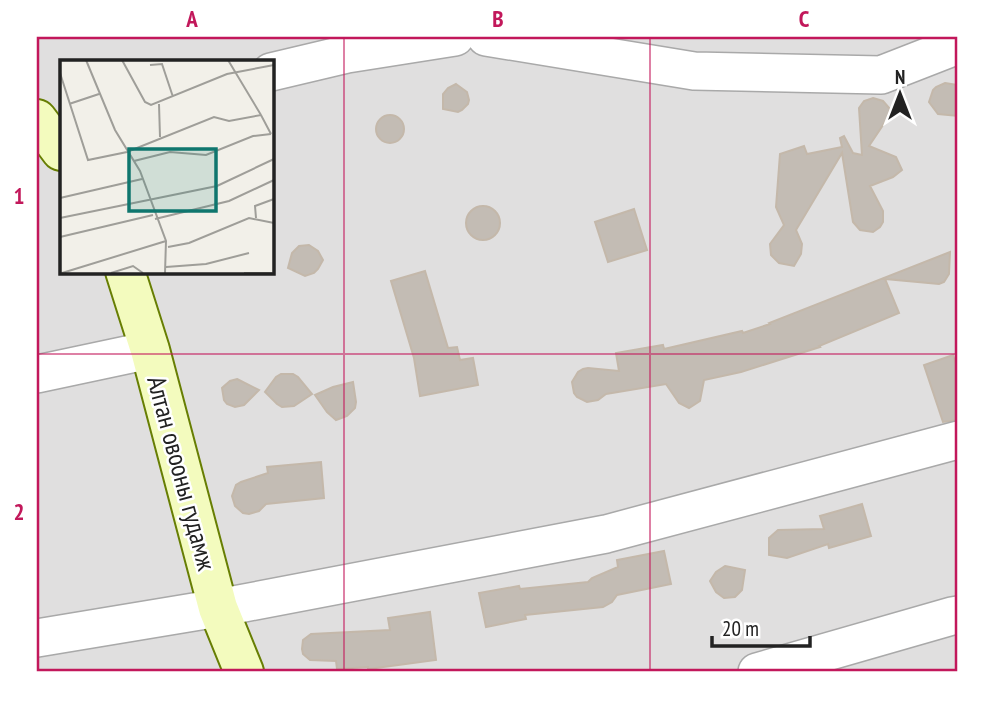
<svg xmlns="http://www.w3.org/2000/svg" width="995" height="709" viewBox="0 0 995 709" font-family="'PT Sans Narrow',sans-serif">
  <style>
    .residential { fill: #e0dfdf; fill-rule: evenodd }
    .building { fill: #c3bcb4; stroke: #c4b8aa; stroke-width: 2 }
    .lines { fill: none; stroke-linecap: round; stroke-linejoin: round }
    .minor-casing { stroke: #a9a9a9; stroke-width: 40 }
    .secondary-casing { stroke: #677e03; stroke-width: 42 }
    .minor { stroke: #fff; stroke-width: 37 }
    .secondary { stroke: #f3fbbe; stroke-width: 38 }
    .grid { fill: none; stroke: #c2185b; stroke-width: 2; stroke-opacity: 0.55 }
    .labels { text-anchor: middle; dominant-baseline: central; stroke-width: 5; stroke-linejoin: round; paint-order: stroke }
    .street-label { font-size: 26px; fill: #222; stroke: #fff }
    .inset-road { fill: none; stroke: #9f9e99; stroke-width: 2 }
    .view { fill: #0f766e; fill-opacity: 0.15; stroke: #0f766e; stroke-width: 3.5 }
    .inset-edge { fill: none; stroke: #222; stroke-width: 3.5 }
    .neatline { fill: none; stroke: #c2185b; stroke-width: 2.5 }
    .grid-label { font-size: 23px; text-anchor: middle; font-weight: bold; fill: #c2185b }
  </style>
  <rect width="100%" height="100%" fill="#f2f0e9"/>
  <!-- residential -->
  <path class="residential" d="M37,37h921v635h-921zM61,61h210v210h-210z"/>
  <!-- building -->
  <path class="building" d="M945,83l13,2v31l-20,-2 -9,-12 4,-12 3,-3z
    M456,84l11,8 2,8 -1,4 -6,6 -4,2 -15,-3v-15l5,-6z
    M873,98l10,3 7,8 -3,10 -18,27 27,11 6,13 -9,7 -23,9 13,25v11l-3,5 -7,5 -13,-2 -7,-8 -11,-69 -46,77 6,14 -1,10 -7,12 -15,-3 -8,-8 -1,-11 14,-19 -8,-18 4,-53 24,-8 3,8 35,-7 -2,-9 4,-2 9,17 9,2 -3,-47 5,-7z
    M376 129a14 14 0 1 1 28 0a14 14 0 1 1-28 0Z
    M466 223a17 17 0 1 1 34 0a17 17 0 1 1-34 0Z
    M634,209l13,41 -39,12 -13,-40z
    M309,245l9,6 5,9 -5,9 -4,4 -9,3 -17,-8 4,-15 7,-7z
    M950,252l-1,22 -5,8 -5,2 -54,-5 14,34 -80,33 1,1 -79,25 -37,8 -4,21 -11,7 -10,-5 -13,-19 -60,10 -8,6 -11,2 -10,-5 -3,-4 -2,-11 6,-10 5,-3 5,-1 31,3 -3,-18 47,-8 1,4 78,-18 1,2 27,-9 -1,-1z
    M425,271l23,77 9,-1 3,13 13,-2 5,27 -58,11 -6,-38 -23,-77z
    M953,355l5,16v49l-15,2 -19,-57z
    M281,374h12l5,3 14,17 -18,12 -12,1 -5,-3 -12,-12 11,-15z
    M237,379l22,11 -15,15 -9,2 -8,-3 -3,-4 -2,-12 8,-7z
    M353,382l3,20 -1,6 -8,8 -11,4 -9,-8 -12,-17 18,-8z
    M321,462l3,36 -58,6 -7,7 -10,3 -6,-1 -8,-7 -3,-10 4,-11 5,-3 27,-9 -1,-6z
    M862,504l9,32 -42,12 -1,-4 -41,14 -18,-3v-17l9,-8 46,-1 -4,-13z
    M664,551l7,33 -54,11 -5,7 -9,5 -78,8 1,4 -40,8 -7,-34 40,-7 1,3 68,-7 4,-4 26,-11 -1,-7z
    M725,566l20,4 -3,20 -7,7 -11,1 -8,-6 -6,-11 6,-9z
    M430,612l6,48 -68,9v-2l-31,2 -1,-8 -26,-1 -7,-6 -1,-5 1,-9 8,-6 79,-4 -2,-12z"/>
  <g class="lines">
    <defs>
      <path id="minor" d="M486,37l208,34 187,4 77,-30
        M271,72l76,-18 108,-17
        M37,374l113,-24
        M37,638l181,-30 388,-74 352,-94
        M757,672l195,-56 6,-1"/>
      <path id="secondary" d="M37,119l24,32
        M125,271l25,79 68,258 26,64"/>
    </defs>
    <!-- minor casing -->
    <use href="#minor" class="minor-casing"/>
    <!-- secondary casing -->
    <use href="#secondary" class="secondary-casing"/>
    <!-- minor -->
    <use href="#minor" class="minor"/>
    <!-- secondary -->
    <use href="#secondary" class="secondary"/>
  </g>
  <!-- grid -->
  <path class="grid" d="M344,37v635M650,37v635M37,354h921"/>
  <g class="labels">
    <!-- street labels -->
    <g class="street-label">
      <text transform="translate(182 473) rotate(75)">Алтан овооны гудамж</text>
    </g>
  </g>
  <!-- overview -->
  <g transform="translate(60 60)">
    <rect width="214" height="214" fill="#f2f0e9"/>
    <path class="inset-road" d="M26,0l29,70 25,41 26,70 -1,32M62,0l23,42 6,3 76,-31 47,-9M168,0l33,55M90,5l12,-1 11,33M0,13l28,87 39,-8 87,-35 15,4 32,-6 10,19M9,44l30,-10M99,44l1,33M74,101l36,-9 36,3 47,-19 18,-2M0,138l82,-19M0,158l157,-32 57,-27M196,158l-1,-12 19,-7M95,159l74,-18 45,-21M0,177l93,-22M108,187l21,-4 60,-25 25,5M106,207l40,-3 43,-11M2,213l104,-32M51,213l22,-7 10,7M184,213h28"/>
    <path class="view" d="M69,89h87v62h-87z"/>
    <rect width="214" height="214" class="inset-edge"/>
  </g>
  <!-- border -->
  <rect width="995" height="709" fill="none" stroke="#ffffff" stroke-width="77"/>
  <!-- north arrow -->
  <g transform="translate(900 94)" stroke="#ffffff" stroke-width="5" paint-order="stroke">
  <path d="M0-5L12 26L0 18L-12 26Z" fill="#222222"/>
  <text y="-10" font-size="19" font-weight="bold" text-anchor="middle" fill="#222222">N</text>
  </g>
  <!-- scale -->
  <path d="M712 636v10h98v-10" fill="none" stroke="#222222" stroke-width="3.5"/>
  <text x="722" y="636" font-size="21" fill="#222222" stroke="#ffffff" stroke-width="5" paint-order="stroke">20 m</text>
  <rect x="38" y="38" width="918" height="632" class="neatline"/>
  <g class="grid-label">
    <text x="192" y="27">A</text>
    <text x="498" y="27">B</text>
    <text x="804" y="27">C</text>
    <text x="19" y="204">1</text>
    <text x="19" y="520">2</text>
  </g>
</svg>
